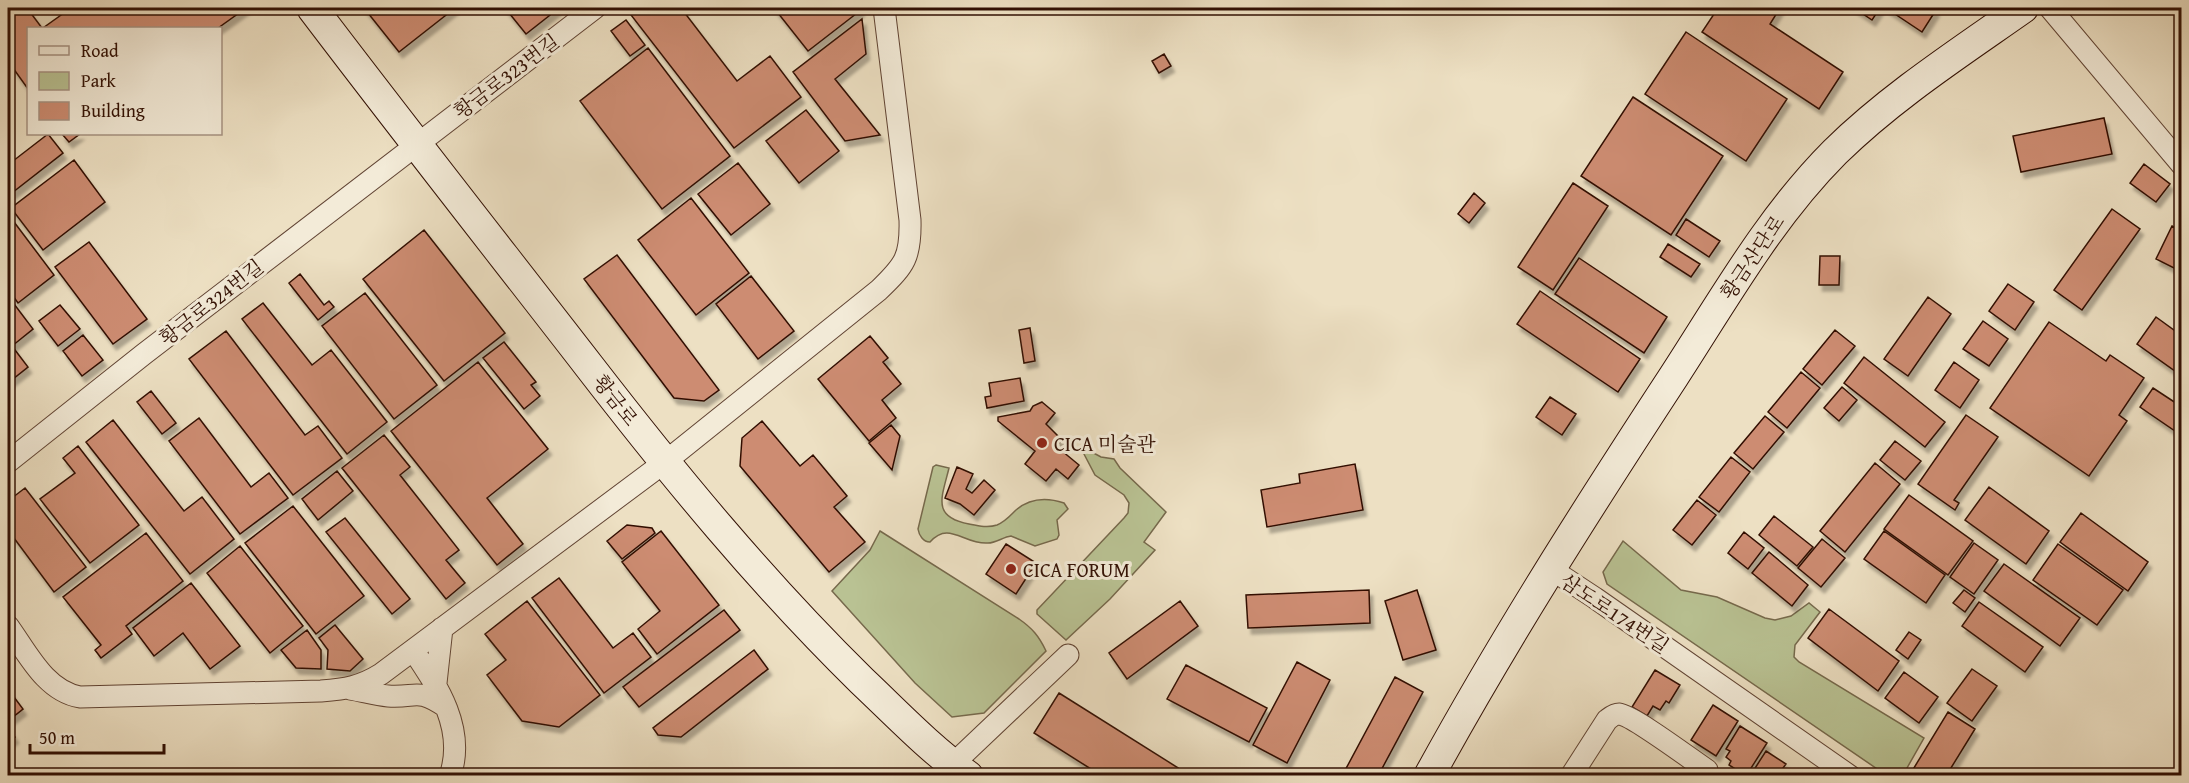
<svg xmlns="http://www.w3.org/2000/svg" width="2189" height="783" viewBox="0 0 2189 783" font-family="'Gentium Book Plus','Noto Serif KR',serif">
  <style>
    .green { fill: #b9c293; stroke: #76694c; stroke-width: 1.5 }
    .building { fill: #cd8c72; stroke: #321004; stroke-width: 1.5; filter: url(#shadow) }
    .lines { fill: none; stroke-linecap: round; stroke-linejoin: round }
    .street-casing { stroke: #614434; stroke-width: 23 }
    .secondary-casing { stroke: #321004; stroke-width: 32 }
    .street { stroke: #f3ebd8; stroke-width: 21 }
    .secondary { stroke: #f3ebd8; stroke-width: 30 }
    .poi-dot { fill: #8f2418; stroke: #f3ebd8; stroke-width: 2 }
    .labels { text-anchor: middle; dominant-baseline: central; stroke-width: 6; stroke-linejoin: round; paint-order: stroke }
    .street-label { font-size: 20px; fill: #321004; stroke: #f3ebd8 }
    .poi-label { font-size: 20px; fill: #321004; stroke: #f3ebd8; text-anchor: start }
  </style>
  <defs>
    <filter id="shadow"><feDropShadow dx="3.5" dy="6" stdDeviation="1.5" flood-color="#0004"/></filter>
  </defs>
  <rect width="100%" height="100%" fill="#ede0c3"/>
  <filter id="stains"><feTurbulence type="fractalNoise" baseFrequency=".00333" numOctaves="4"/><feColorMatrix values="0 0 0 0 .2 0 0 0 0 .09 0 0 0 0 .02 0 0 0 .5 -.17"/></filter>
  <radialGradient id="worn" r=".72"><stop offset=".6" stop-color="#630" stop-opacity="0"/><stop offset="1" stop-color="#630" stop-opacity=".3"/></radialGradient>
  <!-- green -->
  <path class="green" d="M1086,449l15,8 13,2 6,9 46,44 -22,30 11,8 -45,49 -44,41 -29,-26v-4l87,-92 4,-5 1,-10 -5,-8 -29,-20 -11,-21z
    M936,465l13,3c-7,29 -18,49 20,56 10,2 19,4 28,1 8,-3 13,-9 19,-15 14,-12 30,-13 48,-7l4,6 -11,11 2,15 -2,4 -22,7 -24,-10c-8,1 -15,7 -23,7 -24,2 -39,-23 -58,-1 -7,0 -11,-7 -12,-13l15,-62z
    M880,531l139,88c13,9 20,17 27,32l-62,62 -32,4 -37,-34 -83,-92 38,-41z
    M1623,541l58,49 36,7 48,21 10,2 16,-4 18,-13 11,9 -25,33 -1,12 5,5 125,76 -21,37h-17l-279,-191 -4,-12z"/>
  <!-- building -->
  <path class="building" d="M8,8h19l15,20h-14v61l-20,-28z
    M71,8h175l-28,20h-175z
    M364,8h91l-56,44z
    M505,8h54l-33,26z
    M640,8h41l56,73 33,-25 31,41 -67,51 -103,-133z
    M774,8h85l2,2 -53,41z
    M1718,8h62l-10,16 73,48 -24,37 -117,-77z
    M1854,8h26l-8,12z
    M1886,8h46l4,2 -14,22z
    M862,19l4,35 -31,25 45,56 -35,6 -52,-69z
    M626,20l19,25 -15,11 -19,-25z
    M1686,32l101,67 -41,62 -101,-67z
    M648,48l82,108 -68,53 -82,-108z
    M1164,54l7,12 -12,7 -7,-12z
    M1633,97l90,59 -52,79 -90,-59z
    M806,110l33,41 -40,32 -33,-42z
    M2104,118l8,36 -91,18 -8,-36z
    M48,134l15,19 -55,43v-43l5,8z
    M62,134h18l-11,8z
    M74,160l31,42 -62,48 -32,-42z
    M738,163l32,41 -39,31 -33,-41z
    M2144,164l26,20 -14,18 -26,-19z
    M1573,183l35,23 -55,84 -35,-23z
    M1474,193l11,10 -16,20 -11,-9z
    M691,198l58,75 -53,42 -58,-75z
    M2112,209l28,20 -58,81 -28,-20z
    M8,214l46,61 -36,28 -10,-14z
    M1686,219l34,22 -11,16 -33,-22z
    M2172,226l10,5v32l-4,7 -22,-11z
    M424,230l81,103 -61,48 -81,-102z
    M89,242l58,77 -34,25 -58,-77z
    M1668,244l32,20 -9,13 -31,-20z
    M617,255l102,135 -15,11 -30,-3 -90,-119z
    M1820,256h20l-1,29h-20z
    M1579,258l88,59 -23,36 -89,-59z
    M300,274l24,31 5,-4 5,6 -16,13 -29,-37z
    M751,276l43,55 -36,28 -42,-55z
    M2008,284l26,18 -19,28 -26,-19z
    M1540,291l100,68 -22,33 -101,-68z
    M365,293l72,92 -43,34 -72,-93z
    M8,296l25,33 -21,17 16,21 -20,16z
    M1928,297l23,17 -43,62 -24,-17z
    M263,303l49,62 19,-15 56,72 -40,32 -105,-135z
    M60,305l20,24 -22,17 -19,-25z
    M2156,317l26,19v40l-45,-32z
    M1983,321l25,18 -19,27 -26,-17z
    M2049,322l57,39 4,-6 34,23 -25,37 8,6 -38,55 -99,-68z
    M1030,328l5,33 -11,2 -5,-33z
    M1835,330l20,16 -33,39 -19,-16z
    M226,331l79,104 13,-9 24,32 -49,37 -104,-136z
    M83,335l20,25 -21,16 -19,-25z
    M870,336l18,22 -5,4 18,22 -19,16 14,18 -27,23 -51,-62z
    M504,342l32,40 -5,3 9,11 -16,13 -41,-51z
    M1864,357l81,65 -20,25 -81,-64z
    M478,362l70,87 -61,49 36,46 -26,21 -106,-134z
    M1954,362l25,18 -19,28 -25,-18z
    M1801,372l19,16 -33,40 -19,-16z
    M1020,378l4,23 -37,7 -2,-11 6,-1 -2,-13z
    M1842,387l15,13 -18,21 -15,-13z
    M2153,388l29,19v15l-7,9 -35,-24z
    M151,391l25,32 -14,11 -25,-32z
    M1550,397l26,17 -14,21 -26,-18z
    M1042,402l13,11 -9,11 16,16 -6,6 23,19 -11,14 -12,-10 -10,12 -21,-17 10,-13 -37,-30v-4l32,-6 3,-5z
    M1966,415l32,22 -44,63 5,3 -4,7 -37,-26z
    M1765,416l19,16 -31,37 -19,-16z
    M199,418l52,69 18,-14 19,25 -48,36 -71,-93z
    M113,420l71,91 18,-14 32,42 -44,35 -104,-132z
    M762,421l38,45 13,-11 34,41 -13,11 31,35 -36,30 -89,-106 2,-28z
    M891,425l9,11 -8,34 -23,-27z
    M384,435l26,32 -10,8 59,75 -13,10 19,23 -19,16 -104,-131z
    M1895,441l26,20 -16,19 -25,-20z
    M78,446l61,79 -49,38 -50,-64 35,-26 -12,-15z
    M1731,457l19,15 -31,40 -20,-15z
    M1875,463l25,21 -55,68 -25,-21z
    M1355,464l8,46 -96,17 -6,-37 39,-7 -1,-9z
    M957,467l16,7 -7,15 6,4 12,-13 11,10 -21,25 -14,-11 -15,-6z
    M337,471l16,20 -35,29 -16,-21z
    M1989,487l60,44 -23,33 -61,-44z
    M25,488l61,79 -32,25 -46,-62v-29z
    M1909,495l64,46 -25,34 -64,-46z
    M1697,500l19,15 -24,30 -19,-15z
    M293,506l71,90 -48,38 -71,-91z
    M2081,513l67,49 -20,29 -68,-49z
    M1774,516l39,31 -16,19 -38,-31z
    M345,518l65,81 -18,15 -66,-82z
    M627,525l25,3 3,5 -33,26 -15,-18z
    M661,531l58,74 -62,49 -19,-25 22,-18 -38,-49z
    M1884,531l61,44 -19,28 -62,-44z
    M1744,532l20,16 -16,21 -20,-16z
    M146,533l37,48 -57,45 6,8 -31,24 -6,-8 6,-5 -38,-48z
    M1822,539l23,19 -24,29 -23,-19z
    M1974,543l24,17 -24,34 -24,-17z
    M1006,544l30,19 -20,31 -30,-20z
    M2058,544l65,46 -26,35 -64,-45z
    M240,546l63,80 -33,27 -63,-80z
    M1769,552l39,33 -16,21 -40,-33z
    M2004,564l76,54 -20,28 -76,-55z
    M559,578l54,70 20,-15 18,24 -47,36 -72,-95z
    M191,583l49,63 -30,23 -27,-36 -29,23 -21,-28z
    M1369,590l1,33 -122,5 -2,-33z
    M1417,590l19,60 -33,10 -18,-59z
    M1964,590l11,8 -10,14 -12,-9z
    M527,601l73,94 -41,32 -37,-6 -35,-46 19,-15 -21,-26z
    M1180,601l18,25 -71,53 -18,-26z
    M1979,602l64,45 -18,25 -63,-46z
    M1829,609l70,52 -21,30 -70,-53z
    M724,610l16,20 -101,77 -16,-20z
    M335,625l28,34 -13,12 -23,-2 1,-19 -9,-12z
    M307,630l14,20v19l-25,-1 -15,-18z
    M1909,632l12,8 -13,19 -12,-9z
    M754,650l14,19 -87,68 -23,-2 -5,-7z
    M1297,662l33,18 -43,83 -34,-18z
    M1186,665l81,43 -18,34 -82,-43z
    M1972,669l25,17 -25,35 -25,-18z
    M1655,670l25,15 -11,18 -3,-2 -6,9 -7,-4 -6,10 -15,-9z
    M1904,672l34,25 -19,26 -34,-25z
    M1395,677l28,15 -45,84h-36z
    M8,689l15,20 -15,12z
    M1059,693l132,83h-89l-68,-43z
    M1713,705l25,16 -22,35 -25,-16z
    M1948,712l27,17 -29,47h-37z
    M1740,726l27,17 -21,33 -17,-11 2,-4 -5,-4 4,-6 -4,-2z
    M8,727l7,10 -7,6z
    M1766,751l20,13 -3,4 7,4 -3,4h-37z"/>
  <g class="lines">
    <defs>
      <path id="street" d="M2050,8l132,157
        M8,462l136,-108 451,-346
        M1551,569l44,29 255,178
        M8,626c19,26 37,65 72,71l241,-6c25,-2 39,-4 60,-17l284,-212 214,-172c26,-25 32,-33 31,-70l-26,-212
        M413,650c25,37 53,79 37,126
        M436,683l6,-55
        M350,689c13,2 25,6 38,7 30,2 28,-9 58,11
        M953,764l115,-109
        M1571,776l36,-56c4,-3 7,-6 12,-6 13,1 73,46 88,56l-4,6"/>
      <path id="secondary" d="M312,8c91,120 184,238 277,358 85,110 173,217 273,315 35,33 67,67 106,95
        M1429,776c75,-137 160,-270 245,-400 50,-77 96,-159 161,-224 56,-55 124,-99 188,-144"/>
    </defs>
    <!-- street casing -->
    <use href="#street" class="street-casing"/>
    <!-- secondary casing -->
    <use href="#secondary" class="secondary-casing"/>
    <!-- street -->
    <use href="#street" class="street"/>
    <!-- secondary -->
    <use href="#secondary" class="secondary"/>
  </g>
  <!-- markers -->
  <g class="poi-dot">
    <circle cx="1042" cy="443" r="6"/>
    <circle cx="1011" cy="569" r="6"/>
  </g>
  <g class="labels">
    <!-- street labels -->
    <g class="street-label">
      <text transform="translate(506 76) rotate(-37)">황금로323번길</text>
      <text transform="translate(1752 257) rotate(-56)">황금산단로</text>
      <text transform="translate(211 302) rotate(-38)">황금로324번길</text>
      <text transform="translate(616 400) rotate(52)">황금로</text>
      <text transform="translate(1615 613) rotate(34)">삼도로174번길</text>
    </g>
    <!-- poi labels -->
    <g class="poi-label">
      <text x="1054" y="443">CICA 미술관</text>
      <text x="1023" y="569">CICA FORUM</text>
    </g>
  </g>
  <!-- margin -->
  <rect width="2189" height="783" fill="none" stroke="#ede0c3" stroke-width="30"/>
  <rect x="9" y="9" width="2171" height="765" fill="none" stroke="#321004" stroke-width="3"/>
  <rect x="15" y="15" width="2159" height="753" fill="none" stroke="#321004" stroke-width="1.5"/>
  <!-- legend -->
  <rect x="27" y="27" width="195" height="108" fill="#f3ebd8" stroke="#a69383" stroke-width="1.5"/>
  <rect x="39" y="46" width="30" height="9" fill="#f3ebd8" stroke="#a69383" stroke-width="1.5"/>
  <text x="81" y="57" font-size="18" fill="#321004">Road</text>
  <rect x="39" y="72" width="30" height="18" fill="#b9c293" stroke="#a69383" stroke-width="1.5"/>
  <text x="81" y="87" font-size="18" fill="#321004">Park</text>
  <rect x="39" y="102" width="30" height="18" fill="#cd8c72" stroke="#a69383" stroke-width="1.5"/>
  <text x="81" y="117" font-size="18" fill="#321004">Building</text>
  <!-- scale -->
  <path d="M30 744v9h134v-9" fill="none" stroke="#321004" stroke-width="3"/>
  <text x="39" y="744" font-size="18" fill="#321004" stroke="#f3ebd8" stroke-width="4.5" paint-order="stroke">50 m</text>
  <rect width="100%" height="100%" filter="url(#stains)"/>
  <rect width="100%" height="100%" fill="url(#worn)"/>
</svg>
